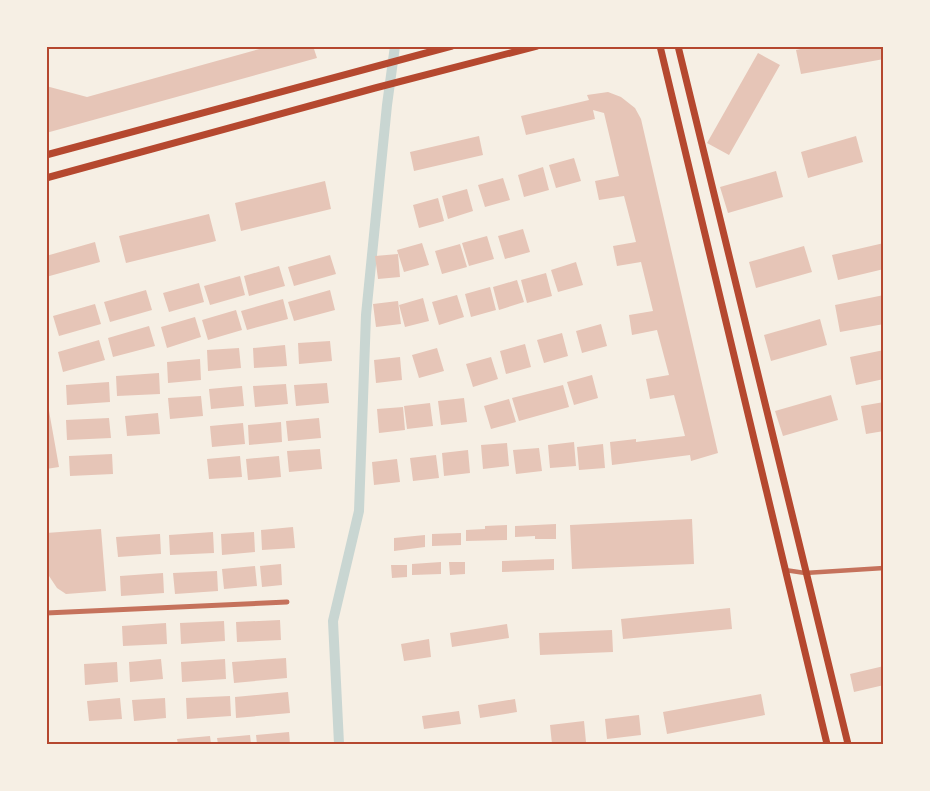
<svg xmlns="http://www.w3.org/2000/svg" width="930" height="791" viewBox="0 0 930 791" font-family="Ubuntu,sans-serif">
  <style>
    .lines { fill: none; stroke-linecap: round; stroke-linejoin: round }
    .canal { stroke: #c9d6d2; stroke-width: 10 }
    .building { fill: #e6c5b7 }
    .minor { stroke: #c5725c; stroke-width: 4.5 }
    .tertiary { stroke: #c5725c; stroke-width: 5 }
    .primary { stroke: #b5482f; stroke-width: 7 }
    .neatline { fill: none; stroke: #b5482f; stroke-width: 2 }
  </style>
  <rect width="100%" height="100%" fill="#f6efe4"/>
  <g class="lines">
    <!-- canal -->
    <path class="canal" d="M339,744l-6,-123 26,-110 7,-196 21,-210 8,-59"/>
  </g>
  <!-- building -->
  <path class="building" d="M270,46h43l4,12 -271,75v-47l41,11z
    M814,46h70v13l-83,15 -5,-24z
    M758,53l22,12 -51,90 -22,-12z
    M608,92l13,5 14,11 6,11 77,334 -27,8 -1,-6 -78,10 -2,-23 26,-3v3l49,-6 -11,-41 -24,4 -4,-20 23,-4 -12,-45 -25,5 -3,-20 24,-4 -12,-49 -24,4 -4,-20 23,-4 -12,-46 -25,4 -4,-19 24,-5 -15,-63 -11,-3 2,9 -69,16 -5,-19 68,-16 -2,-5z
    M479,136l4,19 -69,16 -4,-19z
    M856,136l7,26 -55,16 -7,-26z
    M574,158l7,23 -25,7 -7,-23z
    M543,167l6,23 -25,7 -6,-22z
    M776,171l7,26 -55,16 -8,-26z
    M503,178l7,22 -25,7 -7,-22z
    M325,181l6,28 -90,22 -6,-28z
    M467,189l6,22 -25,8 -6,-23z
    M438,198l6,23 -25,7 -6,-23z
    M209,214l7,27 -90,22 -7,-27z
    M523,229l7,23 -25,7 -7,-23z
    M487,236l7,23 -25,7 -7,-23z
    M95,242l5,20 -54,15v-21z
    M422,243l7,22 -25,7 -7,-22z
    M884,243v26l-46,11 -6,-25z
    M460,244l7,23 -25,7 -7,-23z
    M804,246l8,26 -56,16 -7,-26z
    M398,254l2,23 -22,2 -3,-23z
    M330,255l6,19 -42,12 -6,-19z
    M576,262l7,23 -25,7 -7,-22z
    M279,266l6,20 -36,10 -5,-20z
    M546,273l6,23 -25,7 -6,-23z
    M240,276l5,19 -35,10 -6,-19z
    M517,280l7,22 -25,8 -6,-23z
    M199,283l5,19 -35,10 -6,-19z
    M490,287l6,23 -25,7 -6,-23z
    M146,290l6,20 -42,12 -6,-20z
    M330,290l5,20 -41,11 -6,-19z
    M457,295l7,22 -25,8 -7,-23z
    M884,295v29l-44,8 -5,-27z
    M423,298l6,23 -24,6 -6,-22z
    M283,299l5,20 -41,11 -6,-19z
    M398,301l3,23 -25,3 -3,-23z
    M95,304l6,20 -42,12 -6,-20z
    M236,310l6,20 -34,10 -6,-20z
    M195,317l6,20 -34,11 -6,-21z
    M820,319l7,26 -56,16 -7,-26z
    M601,324l6,22 -25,7 -6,-22z
    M149,326l6,20 -42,11 -5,-19z
    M562,333l6,23 -24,7 -7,-23z
    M99,340l6,20 -42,12 -5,-20z
    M330,341l2,20 -33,3 -1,-21z
    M525,344l6,23 -25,7 -6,-23z
    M285,345l2,21 -33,2 -1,-20z
    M239,348l2,20 -33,3 -1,-21z
    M437,348l7,23 -25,7 -7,-23z
    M884,350v29l-28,6 -6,-28z
    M400,357l2,23 -26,3 -2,-23z
    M491,357l7,22 -25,8 -7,-23z
    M200,359l1,21 -33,3 -1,-21z
    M159,373l1,21 -43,2 -1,-20z
    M592,375l6,23 -24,7 -7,-23z
    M109,382l1,20 -43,3 -1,-20z
    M327,383l2,20 -33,3 -2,-21z
    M286,384l2,20 -33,3 -2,-21z
    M563,385l6,22 -50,14 -7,-23z
    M242,386l2,20 -33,3 -2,-20z
    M46,394l13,73 -13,2z
    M831,395l7,25 -55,16 -8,-25z
    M201,396l2,20 -33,3 -2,-21z
    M464,398l3,24 -26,3 -3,-24z
    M509,399l7,23 -25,7 -7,-23z
    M884,402v29l-18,3 -5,-28z
    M430,403l3,23 -26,3 -3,-23z
    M403,407l2,23 -26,3 -2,-24z
    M158,413l2,21 -33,2 -2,-20z
    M109,418l2,20 -44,2 -1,-20z
    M319,418l2,20 -33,3 -2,-20z
    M281,422l1,20 -33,3 -1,-20z
    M243,423l2,21 -33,3 -2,-21z
    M574,442l2,24 -26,2 -2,-23z
    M507,443l2,23 -26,3 -2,-24z
    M603,444l2,24 -26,2 -2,-23z
    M539,448l3,23 -26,3 -3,-24z
    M320,449l2,20 -33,3 -2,-21z
    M468,450l2,23 -26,3 -2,-23z
    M112,454l1,20 -43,2 -1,-20z
    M436,455l3,23 -26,3 -3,-23z
    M240,456l2,21 -33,2 -2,-20z
    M279,456l2,21 -33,3 -2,-21z
    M397,459l3,23 -26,3 -2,-23z
    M692,519l2,45 -122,5 -2,-44z
    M556,524v15h-21v-3l-20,1v-11z
    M507,525v15l-41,1v-11l19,-1v-3z
    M293,527l2,21 -33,2 -1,-20z
    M101,529l5,62 -40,3 -9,-6 -8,-12 -3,-43z
    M213,532l1,21 -44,2 -1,-20z
    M254,532l1,20 -33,3 -1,-21z
    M461,533v12l-29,1v-12z
    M160,534l1,20 -43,3 -2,-20z
    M425,535v12l-31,4v-13z
    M554,559v11l-52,2v-11z
    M441,562v12l-29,1v-11z
    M449,562h16v12l-15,1z
    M281,564l1,21 -20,2 -2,-21z
    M391,565h16v12l-15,1z
    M255,566l2,20 -33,3 -2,-20z
    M217,571l1,20 -43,3 -2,-21z
    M163,573l1,20 -43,3 -1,-20z
    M730,608l2,21 -109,10 -2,-20z
    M280,620l1,20 -44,2 -1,-20z
    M224,621l1,20 -44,3 -1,-21z
    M166,623l1,21 -44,2 -1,-20z
    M507,624l2,14 -57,9 -2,-14z
    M612,630l1,22 -73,3 -1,-22z
    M429,639l2,18 -27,4 -3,-17z
    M286,658l1,20 -53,5 -2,-21z
    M161,659l2,20 -33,3 -1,-20z
    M225,659l1,20 -44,3 -1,-20z
    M117,662l1,20 -33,3 -1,-21z
    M884,666v19l-30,7 -4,-18z
    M288,692l2,21 -54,5 -1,-21z
    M761,694l4,21 -98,19 -4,-22z
    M230,696l1,20 -44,3 -1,-21z
    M120,698l2,21 -33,2 -2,-20z
    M165,698l1,20 -32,3 -2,-21z
    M515,699l2,13 -37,6 -2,-13z
    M459,711l2,13 -37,5 -2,-13z
    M639,715l2,20 -34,4 -2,-20z
    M584,721l2,21 -34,2 -2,-19z
    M289,732l1,12h-33l-1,-9z
    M250,735l1,9h-33l-1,-6z
    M210,736l1,8h-33l-1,-5z"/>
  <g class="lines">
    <!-- minor -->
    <path class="minor" d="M785,570l20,3 79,-5"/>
    <!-- tertiary -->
    <path class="tertiary" d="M46,613l241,-11"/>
    <!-- primary -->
    <path class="primary" d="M660,46l167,698
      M678,46l170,698
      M46,155l406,-109
      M46,178l329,-90 162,-42"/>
  </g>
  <!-- border -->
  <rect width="930" height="791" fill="none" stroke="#f6efe4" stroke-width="96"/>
  <rect x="48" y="48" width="834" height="695" class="neatline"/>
</svg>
